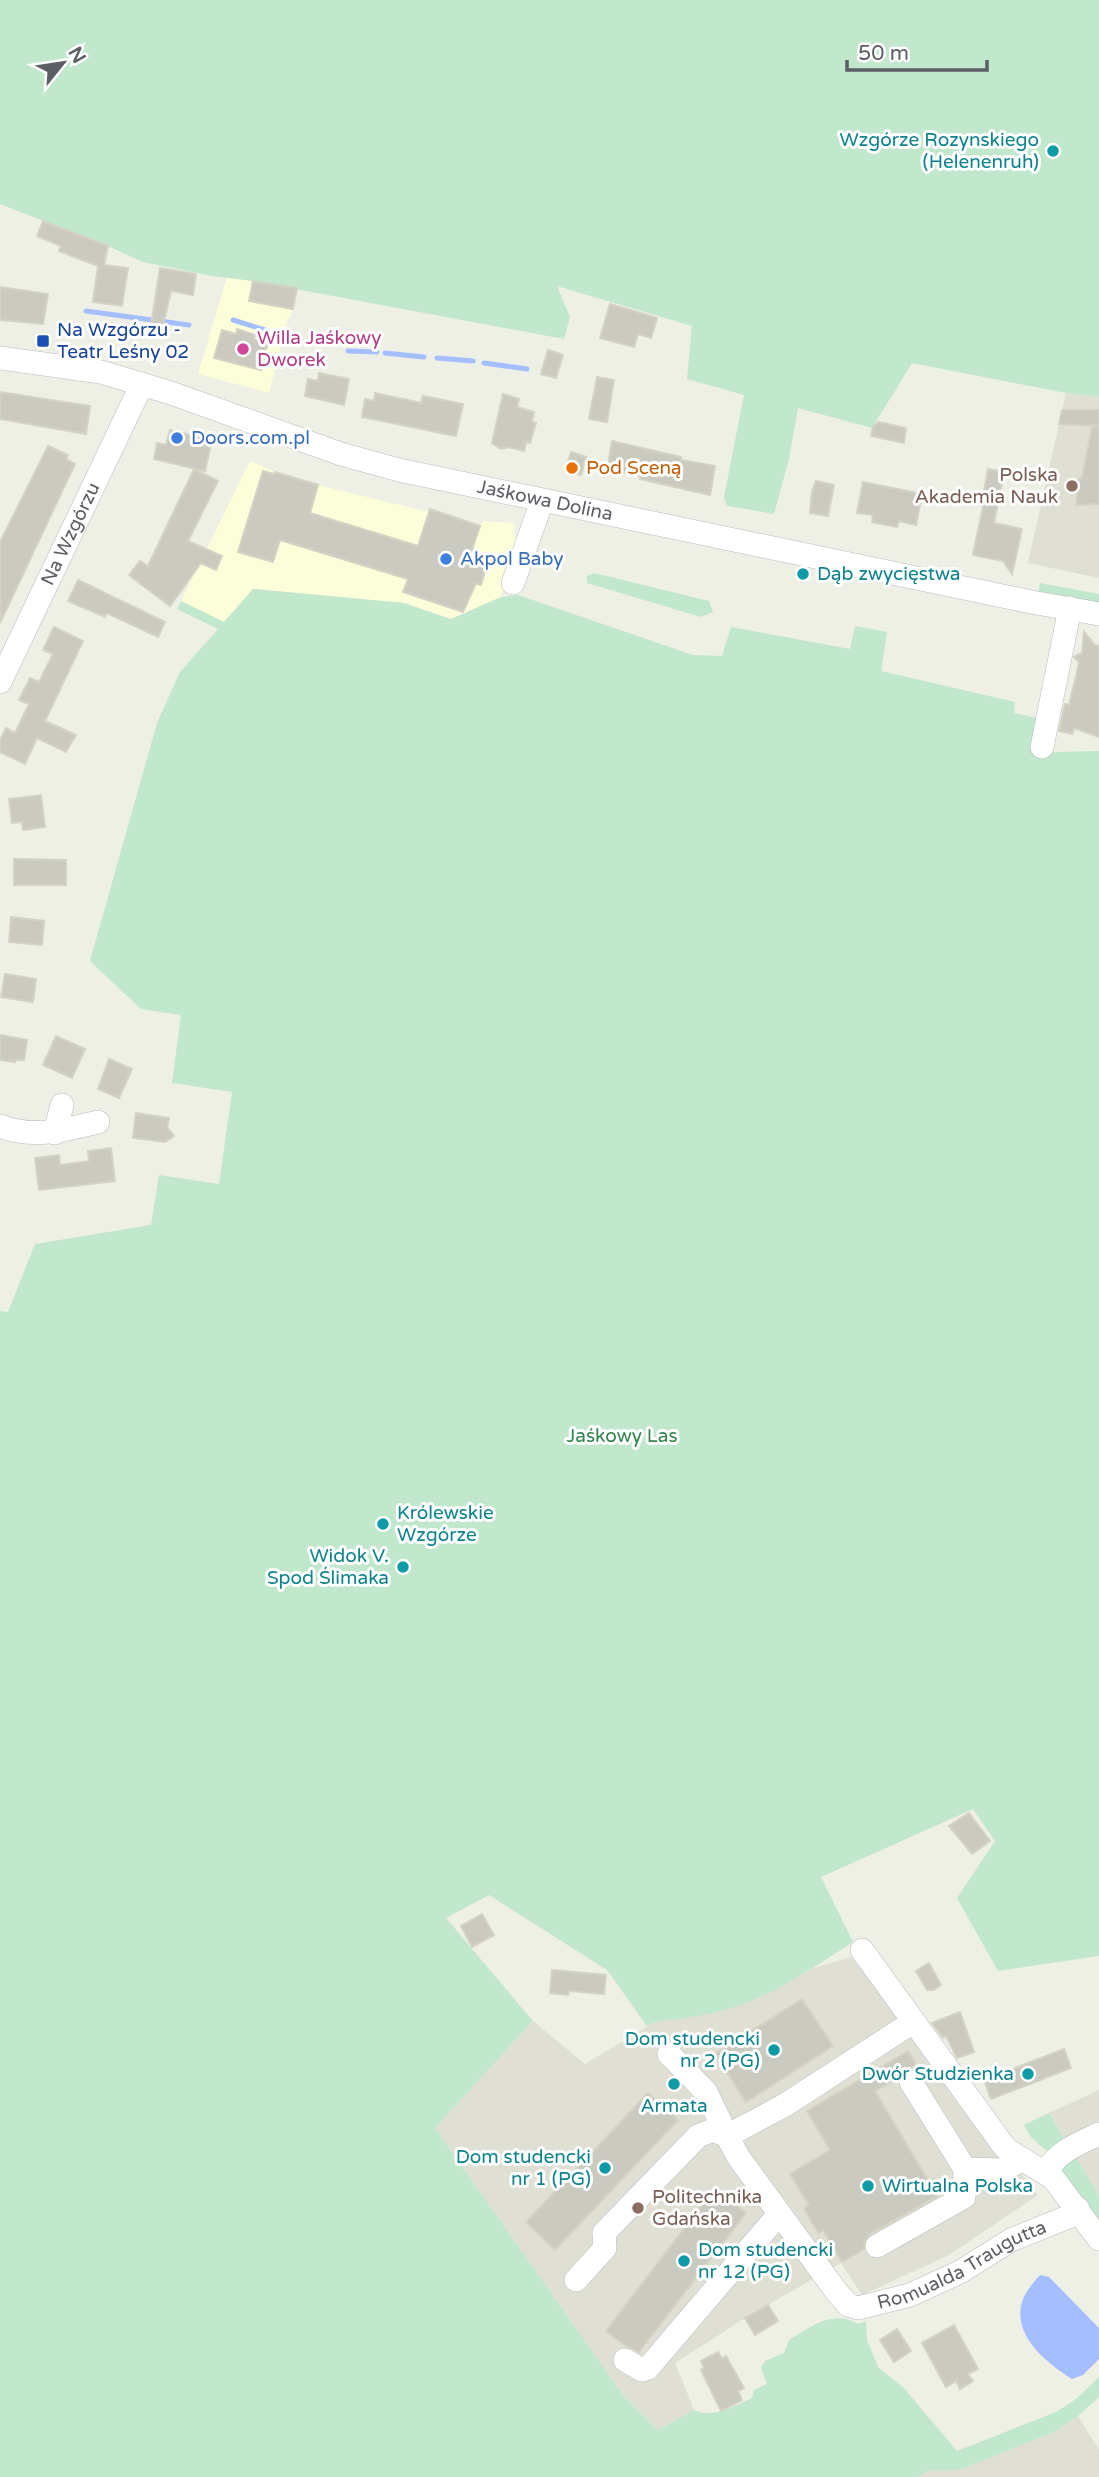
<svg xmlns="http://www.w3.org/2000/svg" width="1099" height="2477" viewBox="0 0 1099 2477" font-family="'Varela Round',sans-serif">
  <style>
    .commercial { fill: #fcfeda }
    .education { fill: #dfdfd3 }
    .green { fill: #c1e7cc }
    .water { fill: #a5beff }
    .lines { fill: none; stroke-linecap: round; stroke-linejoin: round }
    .stream { stroke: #a5beff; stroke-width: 5 }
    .building { fill: #cacac1; stroke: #d4d3c3; stroke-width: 2 }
    .minor-casing { stroke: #b9bac1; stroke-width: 24 }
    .minor { stroke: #fff; stroke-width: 23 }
    .culture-dot { fill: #0f9aa8; stroke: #fff; stroke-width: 2.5 }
    .transit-dot { fill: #1a4fb4; stroke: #fff; stroke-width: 2.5 }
    .hotel-dot { fill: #d1479c; stroke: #fff; stroke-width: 2.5 }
    .shop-dot { fill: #3f7fe0; stroke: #fff; stroke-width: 2.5 }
    .food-dot { fill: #e8710a; stroke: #fff; stroke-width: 2.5 }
    .education-dot { fill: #8d6e63; stroke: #fff; stroke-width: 2.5 }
    .labels { text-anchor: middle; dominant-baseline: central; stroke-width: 6; stroke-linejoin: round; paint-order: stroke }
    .culture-label { font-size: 19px; fill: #0d838f; stroke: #fff; text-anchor: end }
    .transit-label { font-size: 19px; fill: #164399; stroke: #fff; text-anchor: start }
    .hotel-label { font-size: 19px; fill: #b23c85; stroke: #fff; text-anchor: start }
    .shop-label { font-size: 19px; fill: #366cbe; stroke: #fff; text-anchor: start }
    .food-label { font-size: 19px; fill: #c56008; stroke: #fff; text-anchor: start }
    .education-label { font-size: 19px; fill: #785e54; stroke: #fff; text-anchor: end }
    .street-label { font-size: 19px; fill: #5c5e65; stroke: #fff }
    .park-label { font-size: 19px; fill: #34854f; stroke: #fff }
  </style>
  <rect width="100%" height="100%" fill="#eeefe5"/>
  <!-- commercial -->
  <path class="commercial" d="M227,277l70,11 -4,21 -3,9h-2l-19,75 -71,-19z
    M250,461l25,11 55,16 99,24 1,-3 50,17 4,-5 30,2 3,25 -16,49 -50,22 -47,-16 -151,-14 -29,33 -43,-21z"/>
  <!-- education -->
  <path class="education" d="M1066,393l33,4v181l-71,-15z
    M851,1957l62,77 -19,14 19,-13 125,160 -89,60 -87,40 -21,-32 -96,55 -70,45 19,47 -36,20 -35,-35 -188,-267 98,-107 52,43 70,-42 59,-9 40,-13 60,-32z
    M1099,2090v106l-50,-83z
    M1078,2416l21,34v27h-180l8,-6 32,-1 95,-38z"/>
  <!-- green -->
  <path class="green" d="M0,0h1099v397l-33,-4 -154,-30 -40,65 -74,-20 -9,51 -15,55 -47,-8 -3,-9 20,-102 -57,-16 5,-53 -135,-40 13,31 -6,22 -311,-58 -41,-5 -69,-14 -35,-16 -108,-42z
    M594,573l115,28 4,11 -12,5 -114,-34v-7z
    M1040,583l59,11v10l-61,-10z
    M253,589l151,14 47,16 50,-22 17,-2 175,60 29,1 9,-29 119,22 5,-23 32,6 -6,39 134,31 -1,11 22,5 -1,23 20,11 44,-1v1205l-101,15 -41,-73 38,-57 -22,-32 -152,68 32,65c-43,28 -89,60 -139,71 -20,4 -40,6 -59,9l-8,4 -40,-56 -118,-75 -43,23 87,103 -98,107 188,267 35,35 36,-20c20,9 39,-4 58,-12l2,-8 13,-6 -6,-17 4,-6 19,-8 5,-13c23,-13 42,-31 69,-16l8,-3 1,19 11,27 26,21 53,63 99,-39 19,-12 24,-23v20l-21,19 -24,16 -95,38 -32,1 -8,6h-919v-1166l8,1 27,-68 116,-19 8,-50 60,9 13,-92 -60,-9 9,-68 -40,-6 -51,-48 67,-238 23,-51 38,-43 -41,-20 4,-8 43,21z
    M1049,2113l19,32 -19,8 -18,-16 -7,-12z
    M1073,2152l26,44v29l-39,-58z"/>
  <!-- water -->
  <path class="water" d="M1040,2275l9,2 50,51v31l-16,16 -11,4c-24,-15 -60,-43 -50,-77 3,-10 11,-19 18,-27z"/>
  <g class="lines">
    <!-- stream -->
    <path class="stream" d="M86,311l103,14
      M233,320l35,11
      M348,351l29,1
      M385,353l39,4
      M437,358l36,3
      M484,363l43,6"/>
  </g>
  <!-- building -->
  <path class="building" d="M43,221l65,25 -4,19 24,3 -6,38 -29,-4 5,-36 -39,-15 2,-5 -24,-10z
    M160,268l36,6 -3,21 -22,-4 -10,43 -11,-2z
    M253,281l44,7 -4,21 -44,-8z
    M0,287l48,7 -5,30 -43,-4z
    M610,304l47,14 -6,20 -13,-4 -4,13 -34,-9z
    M237,329l18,6 -1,4 14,3 -7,28 -47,-12 8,-28 14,4z
    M548,350l15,5 -7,23 -15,-4z
    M319,373l30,6 -5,26 -39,-9 3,-17 10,2z
    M597,377l17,3 -7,42 -18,-3z
    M0,392l90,14 -4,28 -86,-15z
    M375,393l46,10 2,-7 40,8 -7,32 -94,-19 3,-18 9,2z
    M503,394l16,5 -2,8 17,5 -2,10 4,1 -6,20 -4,-1 -2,9 -15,-4 -8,2 -9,-6z
    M1062,410h37v16l-40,-2z
    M878,422l28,6 -2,15 -33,-7 2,-9z
    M1092,427h7v77l-23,1 3,-26 3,-1z
    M170,430l42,10 -7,31 -51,-12 3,-16 9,2z
    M612,441l69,16v3l34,6 -5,29 -70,-16 1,-3 -34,-6z
    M48,446l20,9 -2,4 9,5 -75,159v-81z
    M571,452l15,5 -5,18 -16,-4z
    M194,469l24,12 -30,60 34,15 -6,14 -15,-7 -31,43 -41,-31 11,-14 8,5z
    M988,469l16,3 -10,51 28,6 -10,45 -9,-13 -30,-6 12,-58 -2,-1z
    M263,471l11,3 1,-2 43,13 -8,28 108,33 12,-37 50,17 -11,33 18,6 -6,20 -5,-2 -13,29 -60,-20 5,-13 -128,-39 -7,22 -35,-10z
    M816,481l18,4 -6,31 -18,-3 2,-21z
    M863,482l59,12 -6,31 -17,-4 -2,6 -25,-5 1,-7 -16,-2z
    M78,580l87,42 -7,15 -51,-24 -2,4 -37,-16z
    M54,627l29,14 -38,80 31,14 -10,17 -29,-14 -12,26 -25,-12v-11l6,-13 9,5 14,-29 -10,-4 11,-22 9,4 14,-28 -10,-4z
    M1084,632l11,13 4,1v91l-25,-9 -2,6 -13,-3 6,-27 4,1 9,-37 1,-6 -5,-5 8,-4z
    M41,795l4,32 -22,3 -1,-8 -10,1 -3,-24z
    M14,859l52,1v25h-52z
    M11,917l33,4 -2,24 -33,-3z
    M5,974l31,5 -3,23 -32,-5z
    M0,1035l27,5 -3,20h-9v2l-15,-2z
    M56,1036l29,13 -13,29 -29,-13z
    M109,1059l23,10 -13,29 -21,-9z
    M136,1113l33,5 -2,9 7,9 -9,6 -32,-4z
    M111,1148l4,33 -76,9 -4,-32 24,-3 1,10 29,-4 -1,-10z
    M969,1813l21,28 -18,13 -23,-28z
    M482,1914l12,21 -22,12 -11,-21z
    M929,1963l12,22 -8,5h-6l-11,-19z
    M552,1970l54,5 -2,19 -35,-3 -1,4 -18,-2z
    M802,1999l31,47 -87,56 -31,-48z
    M960,2012l14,40 -17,6 -11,-22 -3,2 -11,-15z
    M1064,2049l7,19 -80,31 -7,-19z
    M908,2051l9,15 -13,4 -6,8 -23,13 54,91 5,-4 8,13 -6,3 1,2 -67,38 -5,6 -1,9 -22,13 -19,-32 -4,3 -8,-12 -7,-13 5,-3 -19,-31 40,-24 -23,-39z
    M648,2093l30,27 -123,130 -29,-28z
    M714,2189l32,24 -107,139 -13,-6 -20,-15z
    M768,2305l10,16 -23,14 -10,-17z
    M954,2325l24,44 -10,5 5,7 -13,8 -4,-8 -10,6 -24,-44z
    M897,2329l14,22 -17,11 -14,-22z
    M718,2352l4,7 4,-3 18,32 -6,3 4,9 -21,11 -20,-41 3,-2 -3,-7z"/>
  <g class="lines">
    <defs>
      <g id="minor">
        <path id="s1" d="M0,358l101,14 70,21 170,61 58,16 632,132 68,12"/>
        <path d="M513,583l29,-82"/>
        <path id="s2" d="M0,682l142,-298"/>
        <path d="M1042,747l28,-139"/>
        <path d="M0,1126c33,13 64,4 98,-4"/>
        <path d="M55,1133l7,-28"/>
        <path d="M862,1950l141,195 6,6 44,27 46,61"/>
        <path id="s3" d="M913,2022l-128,83 -58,31 12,22 97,133 12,14 10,3 52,-13 50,-23 51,-32 57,-23 10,-8"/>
        <path d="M669,2054l37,38 21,44"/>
        <path d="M911,2082l54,87 39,1 18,-11"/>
        <path d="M1046,2172c12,-21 32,-28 53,-38"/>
        <path d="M877,2246l87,-49 1,-28"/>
        <path d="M576,2280l29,-32 -1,-15 94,-97 15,-6 14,6"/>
        <path d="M625,2360l17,10 6,-2 131,-154"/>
      </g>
    </defs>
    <!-- minor casing -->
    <use href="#minor" class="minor-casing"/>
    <!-- minor -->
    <use href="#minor" class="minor"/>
  </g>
  <!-- markers -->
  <g class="culture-dot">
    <circle cx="1053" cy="151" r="7"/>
    <circle cx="803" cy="574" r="7"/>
    <circle cx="383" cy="1524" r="7"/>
    <circle cx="403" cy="1567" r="7"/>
    <circle cx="774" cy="2050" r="7"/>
    <circle cx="1028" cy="2074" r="7"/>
    <circle cx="674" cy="2084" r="7"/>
    <circle cx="605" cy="2168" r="7"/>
    <circle cx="868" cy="2186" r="7"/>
    <circle cx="684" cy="2261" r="7"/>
  </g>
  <rect class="transit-dot" x="36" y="334" width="14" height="14" rx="3.5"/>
  <circle class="hotel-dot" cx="243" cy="349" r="7"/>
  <g class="shop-dot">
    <circle cx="177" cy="438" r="7"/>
    <circle cx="446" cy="559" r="7"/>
  </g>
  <circle class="food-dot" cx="572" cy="468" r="7"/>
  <g class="education-dot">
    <circle cx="1072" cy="486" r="7"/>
    <circle cx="638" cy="2208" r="7"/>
  </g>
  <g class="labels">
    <!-- culture labels -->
    <g class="culture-label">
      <text x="1039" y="140">Wzgórze Rozynskiego<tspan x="1039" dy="22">(Helenenruh)</tspan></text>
      <text x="817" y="574" text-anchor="start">Dąb zwycięstwa</text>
      <text x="397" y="1513" text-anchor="start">Królewskie<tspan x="397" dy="22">Wzgórze</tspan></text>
      <text x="389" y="1556">Widok V.<tspan x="389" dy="22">Spod Ślimaka</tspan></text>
      <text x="760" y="2039">Dom studencki<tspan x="760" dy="22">nr 2 (PG)</tspan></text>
      <text x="1014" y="2074">Dwór Studzienka</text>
      <text x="674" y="2106" text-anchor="middle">Armata</text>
      <text x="591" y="2157">Dom studencki<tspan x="591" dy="22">nr 1 (PG)</tspan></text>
      <text x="882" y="2186" text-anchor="start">Wirtualna Polska</text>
      <text x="698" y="2250" text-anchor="start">Dom studencki<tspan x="698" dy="22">nr 12 (PG)</tspan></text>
    </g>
    <!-- transit labels -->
    <g class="transit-label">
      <text x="57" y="330">Na Wzgórzu -<tspan x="57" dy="22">Teatr Leśny 02</tspan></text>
    </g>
    <!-- hotel labels -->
    <g class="hotel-label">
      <text x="257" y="338">Willa Jaśkowy<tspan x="257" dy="22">Dworek</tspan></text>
    </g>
    <!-- shop labels -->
    <g class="shop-label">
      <text x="191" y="438">Doors.com.pl</text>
      <text x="460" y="559">Akpol Baby</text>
    </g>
    <!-- food labels -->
    <g class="food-label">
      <text x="586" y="468">Pod Sceną</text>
    </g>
    <!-- education labels -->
    <g class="education-label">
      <text x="1058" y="475">Polska<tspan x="1058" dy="22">Akademia Nauk</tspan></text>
      <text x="652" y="2197" text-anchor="start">Politechnika<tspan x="652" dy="22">Gdańska</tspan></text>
    </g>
    <!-- street labels -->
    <g class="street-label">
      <text stroke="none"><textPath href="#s1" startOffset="565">Jaśkowa Dolina</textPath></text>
      <text stroke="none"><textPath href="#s2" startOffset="164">Na Wzgórzu</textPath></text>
      <text stroke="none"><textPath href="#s3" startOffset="550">Romualda Traugutta</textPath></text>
    </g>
    <!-- park labels -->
    <g class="park-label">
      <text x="622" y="1436">Jaśkowy Las</text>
    </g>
  </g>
  <!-- north arrow -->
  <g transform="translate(63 63) rotate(60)" stroke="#ffffff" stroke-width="5" paint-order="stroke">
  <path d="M0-5L12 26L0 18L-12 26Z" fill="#5c5e65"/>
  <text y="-10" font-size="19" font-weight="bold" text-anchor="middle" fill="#5c5e65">N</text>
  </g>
  <!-- scale -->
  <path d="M847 60v10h140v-10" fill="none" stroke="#5c5e65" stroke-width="3.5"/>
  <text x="858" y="60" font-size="21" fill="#5c5e65" stroke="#ffffff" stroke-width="5" paint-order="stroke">50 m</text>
</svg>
